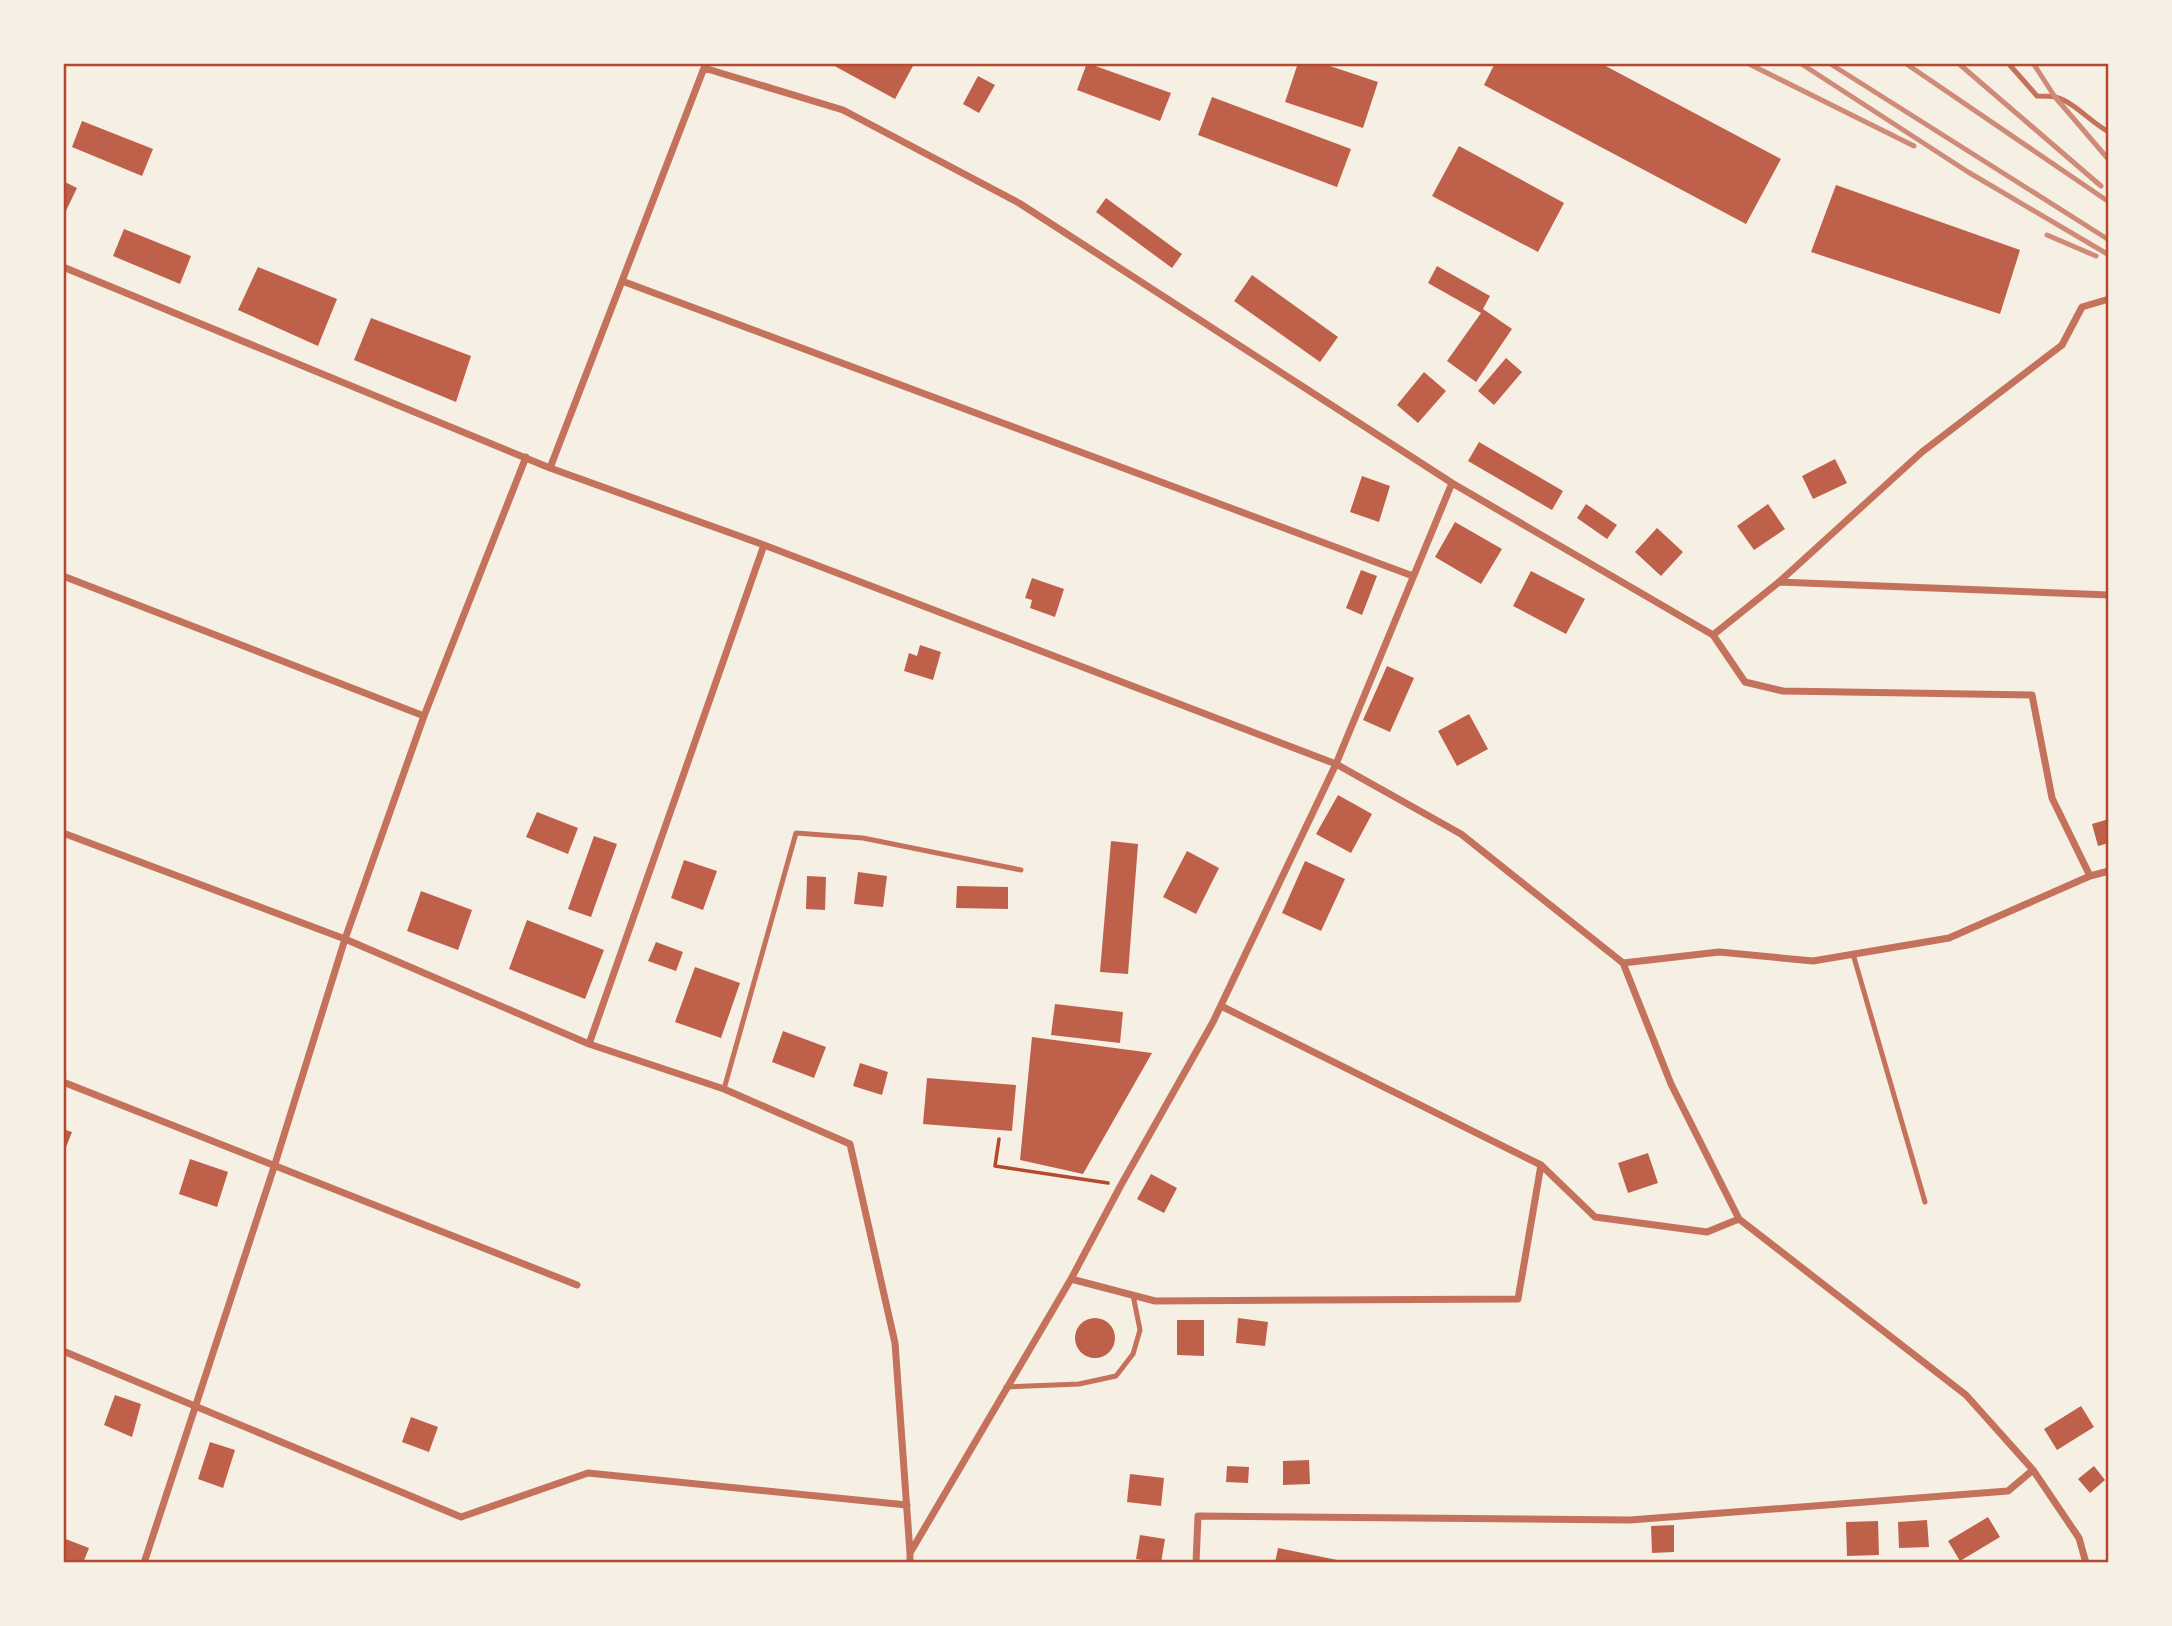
<svg xmlns="http://www.w3.org/2000/svg" width="2172" height="1626" viewBox="0 0 2172 1626" font-family="'DejaVu Sans',sans-serif">
  <style>
    .building { fill: #bf614a }
    .lines { fill: none; stroke-linecap: round; stroke-linejoin: round }
    .path { stroke: #b5482f; stroke-width: 3.5 }
    .service { stroke: #c5725c; stroke-width: 5 }
    .minor { stroke: #c5725c; stroke-width: 7 }
    .rail { stroke: #cf8b77; stroke-width: 5 }
    .neatline { fill: none; stroke: #b5482f; stroke-width: 2.5 }
  </style>
  <rect width="100%" height="100%" fill="#f6efe4"/>
  <!-- building -->
  <path class="building" d="M829,63h78l6,3 -18,33z
    M1087,63l84,30 -11,28 -83,-31z
    M1298,63h23l57,19 -15,46 -78,-26z
    M1495,63h105l181,96 -35,65 -262,-139z
    M978,76l17,9 -16,28 -16,-9z
    M1212,97l139,52 -14,38 -139,-52z
    M82,121l71,28 -11,27 -70,-29z
    M1459,146l105,57 -26,49 -106,-56z
    M63,181l14,7 -14,29z
    M1836,185l184,65 -20,64 -189,-62z
    M1106,198l76,56 -10,14 -76,-56z
    M124,229l67,27 -11,28 -67,-28z
    M1437,266l53,30 -7,13 29,20 -36,53 -29,-21 34,-48 -53,-30z
    M258,267l79,32 -19,47 -80,-36z
    M1252,275l86,62 -18,25 -86,-61z
    M371,318l100,38 -15,46 -102,-42z
    M1506,358l16,14 -28,33 -16,-14z
    M1424,372l22,19 -28,32 -21,-18z
    M1479,442l84,49 -11,19 -84,-49z
    M1835,459l12,24 -34,16 -11,-23z
    M1362,476l28,10 -11,36 -29,-10z
    M1586,504l31,21 -10,14 -30,-21z
    M1768,504l17,25 -31,21 -17,-24z
    M1455,522l47,27 -21,35 -46,-27z
    M1657,528l26,24 -22,24 -26,-24z
    M1361,570l16,6 -15,39 -16,-7z
    M1531,571l54,28 -19,35 -53,-28z
    M1032,578l32,11 -9,28 -25,-9 2,-8 -7,-2z
    M920,645l21,7 -8,28 -29,-9 5,-18 8,3z
    M1387,666l27,12 -24,54 -27,-12z
    M1469,714l19,35 -31,17 -19,-35z
    M1338,795l34,19 -21,39 -35,-19z
    M537,812l41,16 -10,26 -42,-17z
    M2109,819v24l-11,3 -6,-22z
    M594,836l23,8 -26,73 -23,-8z
    M1111,841l27,3 -10,130 -28,-2z
    M1187,851l32,17 -23,46 -33,-17z
    M684,860l33,11 -14,39 -32,-12z
    M1305,861l40,18 -24,52 -39,-18z
    M858,872l29,4 -4,31 -29,-3z
    M807,876l19,1 -1,33 -19,-1z
    M957,886l51,1v22l-52,-1z
    M421,891l51,19 -14,40 -51,-19z
    M527,920l77,30 -19,49 -76,-30z
    M656,942l27,10 -7,19 -28,-10z
    M695,967l45,16 -19,55 -46,-16z
    M1055,1004l68,8 -3,31 -69,-8z
    M783,1031l43,16 -12,31 -42,-16z
    M1032,1037l120,16 -69,121 -63,-14z
    M860,1063l28,9 -6,23 -29,-9z
    M927,1078l89,7 -4,46 -89,-7z
    M63,1129l9,3 -9,23z
    M1648,1153l10,30 -30,10 -10,-30z
    M190,1159l38,13 -11,35 -38,-13z
    M1151,1174l26,14 -13,25 -27,-14z
    M1238,1318l30,4 -3,24 -29,-3z
    M1075 1338a20 20 0 1 1 40 0a20 20 0 1 1-40 0Z
    M1177,1320h27v36l-27,-1z
    M115,1395l26,9 -9,33 -28,-12z
    M2081,1406l13,21 -37,23 -13,-21z
    M411,1417l27,10 -9,25 -27,-10z
    M210,1442l25,8 -12,38 -25,-9z
    M1309,1460l1,24 -27,1v-24z
    M1227,1466l22,1 -1,16 -22,-1z
    M2094,1466l11,14 -15,13 -12,-14z
    M1130,1474l34,4 -3,28 -34,-4z
    M1988,1517l12,20 -40,24 -12,-20z
    M1927,1520l2,27 -30,1 -1,-26z
    M1878,1521l1,34 -32,1 -1,-34z
    M1674,1525v27l-22,1 -1,-27z
    M1140,1535l25,4 -4,24 -25,-4z
    M63,1538l26,10 -6,15h-20z
    M1278,1548l69,14v1h-72z"/>
  <g class="lines">
    <!-- path -->
    <path class="path" d="M999,1139l-4,27 113,17"/>
    <!-- service -->
    <path class="service" d="M2008,63l29,33c6,0 13,0 18,1 20,5 36,26 54,35
      M1853,954l72,248
      M724,1089l72,-256 67,5 158,32
      M1006,1387l73,-3 37,-8 17,-22 7,-24 -7,-35"/>
    <!-- minor -->
    <path class="minor" d="M63,267l487,201 214,77 572,219 125,70 162,129 48,121 68,135 227,176 67,75 46,68 7,25
      M622,281l791,295
      M550,468l154,-400 139,42 176,93 433,280 261,152 32,47 38,9 249,4 20,103 38,78
      M63,576l361,140
      M1779,582l330,13
      M1713,635l66,-53 143,-130 140,-107 20,-38 27,-8
      M63,833l282,106 244,105 135,45 126,55 45,199 15,210
      M1623,963l96,-11 94,9 136,-23 141,-62 19,-5
      M1221,1006l320,159 54,52 112,15 32,-13
      M589,1044l175,-499
      M63,1082l514,203
      M1071,1279l84,22 363,-2 23,-134
      M63,1351l398,166 127,-44 319,32
      M144,1563l131,-399 70,-225 79,-223 102,-259
      M910,1563v-10l161,-274 50,-94 92,-163 123,-258 116,-281
      M1196,1563l2,-47 432,4 378,-29 25,-21"/>
    <!-- rail -->
    <path class="rail" d="M1747,63l167,83
      M1800,63l168,109 141,83
      M1829,63l280,177
      M1905,63l204,139
      M1958,63l143,123
      M2033,63l22,34 54,63
      M2047,235l49,21"/>
  </g>
  <!-- border -->
  <rect width="2172" height="1626" fill="none" stroke="#f6efe4" stroke-width="130"/>
  <rect x="65" y="65" width="2042" height="1496" class="neatline"/>
</svg>
